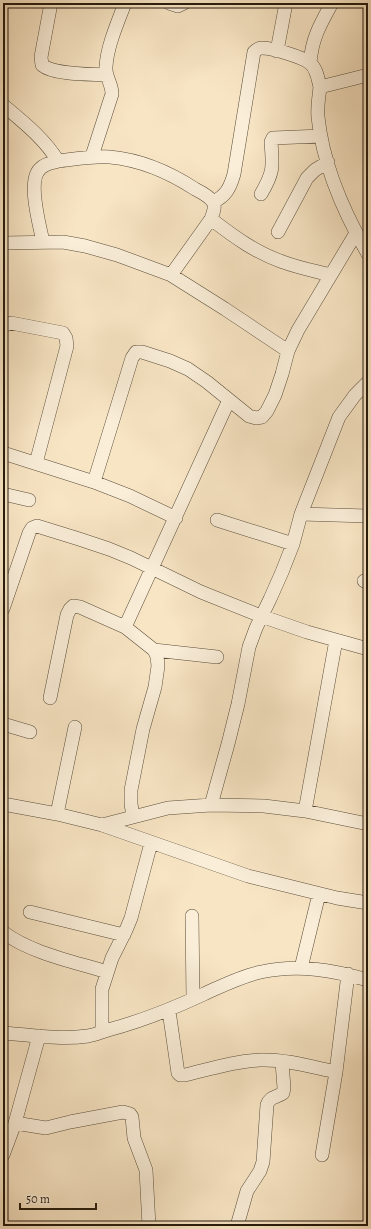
<svg xmlns="http://www.w3.org/2000/svg" width="371" height="1229" viewBox="0 0 371 1229" font-family="Alegreya,serif">
  <style>
    .lines { fill: none; stroke-linecap: round; stroke-linejoin: round }
    .minor-casing { stroke: #5a4d3a; stroke-width: 14 }
    .minor { stroke: #faeed9; stroke-width: 13 }
  </style>
  <rect width="100%" height="100%" fill="#f8e5c4"/>
  <filter id="stains"><feTurbulence type="fractalNoise" baseFrequency=".005" numOctaves="4"/><feColorMatrix values="0 0 0 0 .2 0 0 0 0 .09 0 0 0 0 .02 0 0 0 .5 -.17"/></filter>
  <radialGradient id="worn" r=".72"><stop offset=".6" stop-color="#630" stop-opacity="0"/><stop offset="1" stop-color="#630" stop-opacity=".3"/></radialGradient>
  <g class="lines">
    <defs>
      <path id="minor" d="M51,3l-10,54 1,8c12,10 48,9 64,10
        M169,3l9,3 6,-3
        M277,51l9,-48
        M310,63c2,-25 10,-38 22,-60
        M368,75l-48,12c-1,10 -3,20 -2,30 5,48 26,96 50,137
        M3,105c20,17 41,33 55,56 18,-2 34,-5 52,-4 32,3 59,15 85,32 6,3 14,7 18,13 3,5 0,11 -2,17 22,17 45,34 72,43 16,6 32,9 48,13
        M92,156l20,-62c0,-11 -7,-17 -6,-27 1,-21 12,-45 19,-64
        M261,194c13,-22 12,-27 10,-52l2,-4 48,-2
        M213,202c13,-6 17,-14 21,-28l20,-122c2,-2 4,-4 8,-4 11,0 40,9 48,15 7,6 8,16 10,24
        M278,232l29,-54 8,-8 13,-8
        M43,242c-3,-16 -17,-63 -2,-74 5,-5 11,-5 17,-7
        M3,243l60,-1 22,4 32,9 54,20 54,34 63,42
        M171,275l40,-56
        M3,326l8,-3 52,10 3,5 1,8 -31,117
        M3,453l91,29 38,-124 4,-6h6l28,9 18,8 19,13 42,34 7,2 6,-1 5,-6 8,-16 7,-21 6,-23 10,-21 58,-97
        M94,482l36,14 46,22
        M3,494l26,6
        M301,514l67,2
        M217,520l76,24
        M364,581h4
        M3,609l26,-76 3,-5 5,-2 42,13 30,10 22,9 70,34 60,24 46,16 61,17
        M125,627l104,-227
        M154,650l63,7
        M50,698l17,-83 3,-6 3,-3 7,1 45,20 29,23 3,6 1,10 -3,21 -12,42 -12,61v14l2,12
        M3,724l27,8
        M3,804l54,10 45,11 146,51 89,22 31,5
        M211,805l17,-61 10,-40 11,-57 7,-19 14,-29 12,-27 11,-28 8,-30 38,-97 16,-22 13,-13
        M305,811l31,-171
        M57,814l18,-87
        M102,825l66,-17 43,-3 53,1 41,5 63,13
        M30,912l94,23
        M192,916l1,83
        M3,932c27,21 72,30 104,40
        M301,968l18,-74
        M169,1011l9,62 2,2h5c25,-6 50,-14 75,-15 25,-1 52,7 76,12
        M102,1032v-43l10,-31 14,-28 5,-12 20,-75
        M3,1033c28,2 57,7 85,3 7,-1 13,-4 20,-6 34,-9 64,-21 96,-36 18,-8 37,-18 57,-22 37,-8 71,-2 107,8
        M15,1123l31,5 24,-6 53,-10 7,2 2,3 2,21 12,32 3,56
        M3,1155l12,-32 24,-87
        M322,1155l14,-83 12,-98
        M237,1226l10,-35 13,-20 3,-9 4,-57c3,-9 9,-7 16,-12l1,-5 -2,-26"/>
    </defs>
    <!-- minor casing -->
    <use href="#minor" class="minor-casing"/>
    <!-- minor -->
    <use href="#minor" class="minor"/>
  </g>
  <!-- margin -->
  <rect width="371" height="1229" fill="none" stroke="#f8e5c4" stroke-width="16"/>
  <rect x="4" y="4" width="363" height="1221" fill="none" stroke="#261a0c" stroke-width="2"/>
  <rect x="8" y="8" width="355" height="1213" fill="none" stroke="#261a0c"/>
  <!-- scale -->
  <path d="M20 1203v6h76v-6" fill="none" stroke="#261a0c" stroke-width="2"/>
  <text x="26" y="1203" font-size="12" fill="#261a0c" stroke="#faeed9" stroke-width="3" paint-order="stroke">50 m</text>
  <rect width="100%" height="100%" filter="url(#stains)"/>
  <rect width="100%" height="100%" fill="url(#worn)"/>
</svg>
